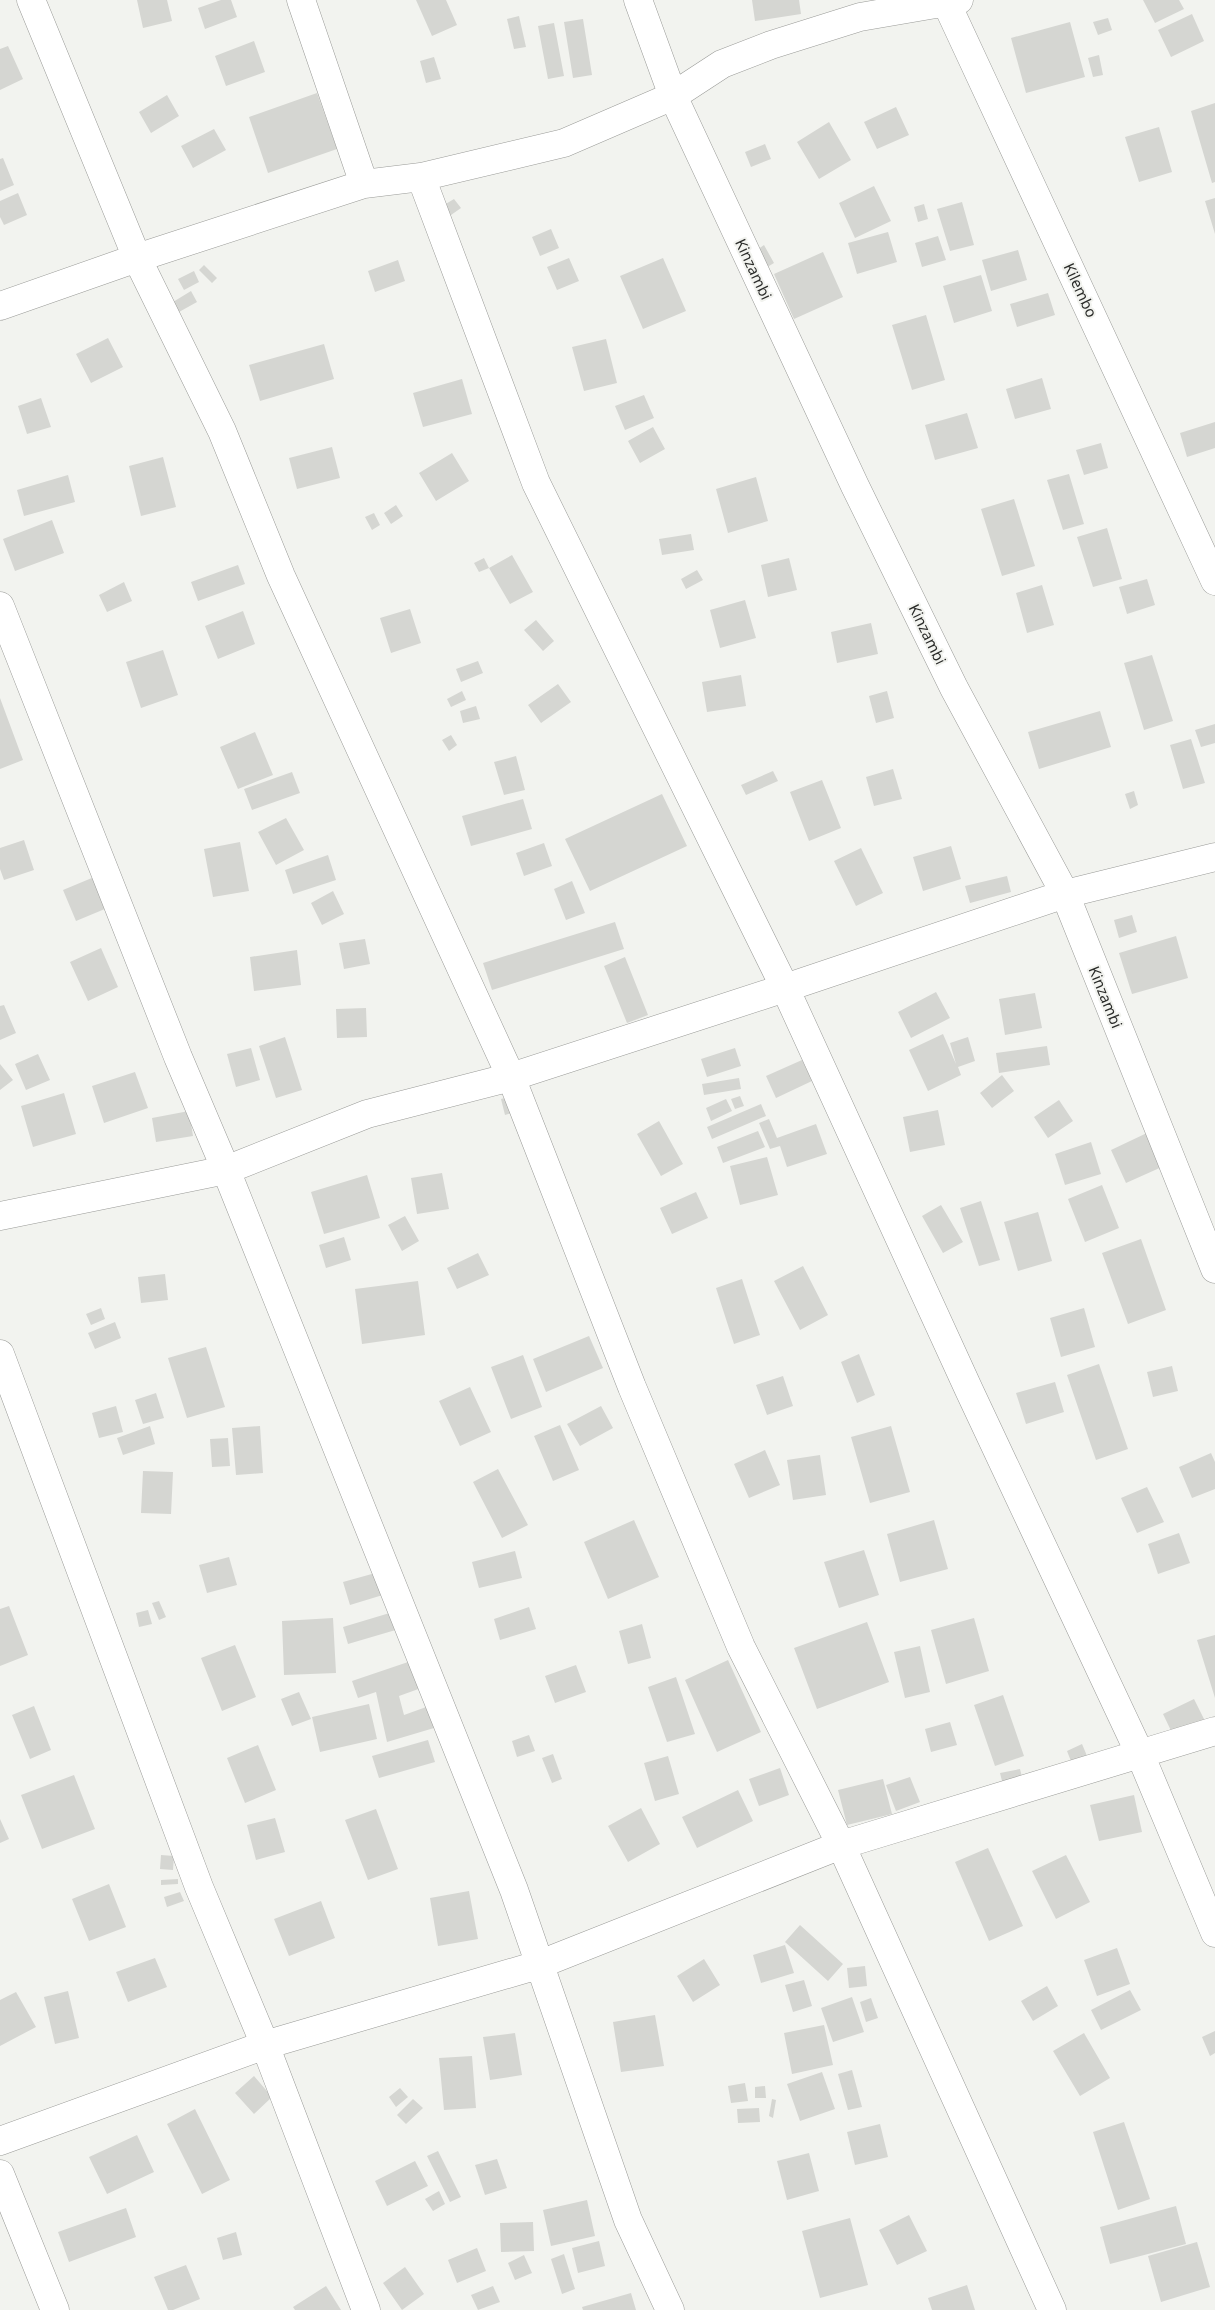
<svg xmlns="http://www.w3.org/2000/svg" width="1215" height="2310" viewBox="0 0 1215 2310" font-family="'Noto Sans',sans-serif">
  <style>
    .building { fill: #d5d6d2 }
    .lines { fill: none; stroke-linecap: round; stroke-linejoin: round }
    .street-casing { stroke: #9a9b98; stroke-width: 29 }
    .street { stroke: #fff; stroke-width: 28 }
    .labels { text-anchor: middle; dominant-baseline: central; stroke-width: 4; stroke-linejoin: round; paint-order: stroke }
    .street-label { font-size: 15px; fill: #2a2b29; stroke: #f2f3ef }
  </style>
  <rect width="100%" height="100%" fill="#f2f3ef"/>
  <!-- building -->
  <path class="building" d="M137,0h30l5,21 -29,7z
    M221,0h10l6,17 -32,12 -7,-21z
    M416,0h30l11,25 -25,11z
    M752,0h47l2,14 -46,7z
    M1143,0h36l5,9 -29,14z
    M1192,14l12,27 -33,16 -13,-27z
    M519,16l7,31 -12,2 -7,-30z
    M1108,18l4,12 -14,5 -5,-13z
    M583,19l9,56 -19,3 -9,-56z
    M1070,22l15,55 -59,16 -15,-55z
    M554,23l10,53 -16,3 -10,-53z
    M254,41l11,31 -39,14 -11,-30z
    M8,46l15,33 -23,11v-41z
    M1099,55l4,20 -10,2 -5,-19z
    M434,57l7,22 -15,4 -6,-22z
    M317,93l20,56 -69,24 -19,-56z
    M167,95l12,21 -28,17 -12,-21z
    M1215,103v79l-3,1 -21,-72z
    M896,107l13,28 -32,14 -13,-27z
    M829,122l22,38 -32,19 -22,-37z
    M1159,127l13,45 -33,10 -14,-45z
    M214,129l12,21 -33,18 -12,-22z
    M765,144l6,15 -20,8 -6,-15z
    M3,158l11,27 -14,6v-32z
    M874,186l17,35 -36,17 -16,-35z
    M18,193l9,22 -23,10 -4,-8v-16z
    M1215,198v36l-10,-33z
    M454,199l7,9 -10,7 -7,-10z
    M962,202l12,43 -24,6 -13,-42z
    M924,204l4,15 -10,3 -4,-15z
    M551,229l8,19 -19,8 -8,-19z
    M888,232l9,30 -40,12 -9,-31z
    M938,236l8,24 -24,7 -7,-24z
    M764,245l10,18 -10,6 -10,-17z
    M1018,250l9,30 -36,11 -9,-31z
    M823,252l20,45 -49,22 -20,-45z
    M569,258l10,23 -22,9 -10,-23z
    M663,258l23,53 -43,18 -23,-53z
    M398,260l7,21 -30,11 -7,-21z
    M204,265l13,13 -5,5 -13,-13z
    M194,271l5,11 -15,8 -6,-11z
    M981,275l11,36 -38,12 -11,-37z
    M191,291l6,11 -18,10 -6,-10z
    M1048,293l7,22 -38,12 -7,-23z
    M926,315l19,65 -33,10 -20,-65z
    M108,338l15,29 -32,16 -15,-29z
    M606,339l11,44 -33,8 -12,-44z
    M324,344l10,35 -74,22 -11,-36z
    M1042,378l9,31 -36,10 -9,-30z
    M462,379l10,35 -49,13 -10,-34z
    M644,395l10,23 -29,12 -10,-24z
    M41,398l10,29 -24,7 -9,-28z
    M967,413l11,35 -43,12 -10,-35z
    M1215,422v26l-28,9 -7,-24z
    M653,427l12,22 -25,14 -12,-22z
    M1101,443l7,25 -24,7 -8,-25z
    M332,447l8,31 -43,11 -8,-31z
    M452,453l17,28 -33,20 -17,-28z
    M163,457l13,50 -35,9 -12,-50z
    M1069,474l15,50 -21,6 -16,-50z
    M68,475l7,27 -51,14 -7,-26z
    M756,477l12,44 -40,12 -12,-44z
    M1014,499l21,67 -33,10 -21,-67z
    M396,505l7,11 -12,8 -7,-11z
    M374,513l6,12 -8,5 -7,-13z
    M52,520l12,33 -49,18 -12,-32z
    M1107,528l15,51 -29,8 -16,-50z
    M691,534l3,16 -32,5 -3,-16z
    M512,555l21,37 -23,12 -21,-36z
    M484,558l5,10 -10,4 -5,-9z
    M789,558l8,32 -29,7 -7,-32z
    M238,565l7,19 -47,17 -7,-19z
    M697,570l6,10 -17,9 -5,-10z
    M1147,579l8,26 -28,9 -8,-27z
    M124,582l8,19 -25,11 -8,-17z
    M1042,585l12,40 -27,8 -11,-40z
    M745,600l11,38 -36,10 -10,-38z
    M410,609l11,34 -30,10 -11,-35z
    M243,611l12,33 -37,15 -13,-33z
    M536,620l18,21 -11,10 -19,-21z
    M871,623l7,31 -41,9 -6,-31z
    M163,650l15,45 -37,13 -15,-46z
    M1152,655l21,66 -29,9 -20,-67z
    M478,661l5,12 -22,9 -5,-13z
    M741,675l5,31 -39,6 -5,-30z
    M558,684l13,18 -30,21 -13,-18z
    M462,691l4,9 -15,7 -4,-8z
    M887,691l7,27 -18,5 -7,-27z
    M0,698l23,62 -23,9z
    M476,706l4,13 -17,4 -3,-12z
    M1100,711l11,36 -72,22 -11,-37z
    M1215,724v19l-14,4 -6,-17z
    M255,732l18,43 -35,14 -18,-42z
    M451,735l6,10 -8,6 -7,-11z
    M1191,739l14,44 -22,6 -13,-44z
    M516,756l9,34 -21,5 -10,-33z
    M893,769l9,30 -28,7 -8,-29z
    M773,771l5,10 -32,14 -5,-10z
    M292,772l8,21 -48,17 -8,-21z
    M822,780l19,48 -32,13 -19,-49z
    M1134,791l4,14 -8,4 -5,-15z
    M662,794l25,52 -97,45 -25,-52z
    M523,799l9,30 -61,17 -9,-30z
    M286,818l18,32 -28,15 -18,-33z
    M24,840l10,30 -30,10 -4,-11v-21z
    M240,842l9,49 -36,6 -9,-48z
    M544,843l8,23 -28,10 -8,-23z
    M951,846l10,33 -38,12 -10,-34z
    M861,848l22,45 -27,13 -22,-45z
    M328,855l8,25 -43,14 -8,-24z
    M99,875l13,31 -36,15 -13,-31z
    M1007,876l4,16 -41,11 -5,-17z
    M572,881l13,32 -19,7 -12,-31z
    M333,891l11,23 -22,11 -11,-22z
    M1132,915l5,17 -18,6 -5,-18z
    M615,922l9,27 -132,41 -9,-27z
    M1176,936l12,42 -56,16 -13,-41z
    M365,939l5,25 -26,5 -5,-26z
    M101,948l17,39 -30,14 -18,-39z
    M297,950l4,35 -47,6 -4,-34z
    M625,957l23,58 -21,8 -23,-57z
    M936,992l14,26 -39,20 -13,-26z
    M1035,993l7,35 -37,7 -6,-36z
    M4,1005l12,28 -16,7v-34z
    M366,1008l1,29 -30,1 -1,-29z
    M943,1034l13,30 -6,-21 18,-6 7,24 -17,6 3,8 -33,16 -19,-41z
    M285,1037l17,53 -26,8 -17,-52z
    M1047,1046l3,19 -51,8 -3,-20z
    M251,1048l9,32 -24,7 -9,-33z
    M735,1048l6,18 -34,11 -6,-18z
    M38,1054l12,26 -24,10 -11,-26z
    M802,1060l10,21 -36,17 -10,-22z
    M0,1064l13,16 -13,10z
    M135,1072l13,36 -44,15 -12,-37z
    M1002,1075l12,16 -22,17 -12,-15z
    M739,1078l2,11 -37,6 -2,-11z
    M64,1093l12,41 -43,13 -12,-41z
    M516,1095l5,15 -16,5 -4,-16z
    M740,1096l4,10 -9,3 -4,-10z
    M726,1099l6,12 -21,10 -5,-13z
    M1059,1100l14,21 -25,17 -14,-21z
    M761,1104l5,12 -54,23 -5,-12z
    M938,1110l7,35 -35,7 -7,-35z
    M189,1111l4,25 -37,6 -4,-24z
    M769,1119l8,19 39,-14 11,30 -40,13 -7,-21 -10,3 -11,-26z
    M659,1121l24,43 -22,12 -24,-42z
    M758,1131l7,16 -42,16 -6,-16z
    M1149,1132l15,34 -38,17 -15,-33z
    M1091,1142l10,32 -36,11 -10,-31z
    M767,1157l11,38 -38,10 -10,-39z
    M442,1173l7,36 -32,5 -6,-36z
    M367,1175l13,43 -56,16 -13,-42z
    M1102,1185l17,43 -34,14 -17,-43z
    M696,1192l12,26 -36,16 -12,-26z
    M981,1201l19,59 -21,6 -19,-58z
    M941,1205l22,37 -20,11 -21,-37z
    M1038,1212l14,49 -34,10 -14,-49z
    M405,1216l14,25 -17,10 -14,-26z
    M344,1237l7,23 -25,8 -7,-23z
    M1141,1239l25,71 -38,14 -26,-71z
    M478,1253l11,22 -32,14 -10,-21z
    M803,1266l25,49 -28,15 -26,-49z
    M165,1274l3,26 -27,3 -3,-26z
    M742,1279l18,56 -26,9 -18,-56z
    M418,1281l7,54 -63,9 -7,-55z
    M101,1308l4,11 -14,6 -5,-11z
    M1084,1308l11,39 -34,10 -11,-39z
    M115,1322l6,16 -26,11 -7,-16z
    M589,1336l14,32 -57,24 -13,-33z
    M206,1347l19,60 -38,11 -19,-60z
    M859,1354l16,41 -18,8 -16,-41z
    M523,1355l19,52 -31,12 -20,-52z
    M1099,1364l29,85 -32,11 -29,-85z
    M1172,1366l6,25 -25,6 -6,-25z
    M783,1376l10,30 -26,9 -11,-30z
    M1055,1382l9,30 -38,12 -10,-31z
    M470,1387l21,45 -31,14 -21,-45z
    M156,1393l8,25 -21,6 -8,-24z
    M116,1406l7,26 -24,6 -7,-25z
    M601,1406l12,22 -33,18 -13,-22z
    M560,1425l19,45 -26,11 -19,-45z
    M150,1426l5,18 -32,11 -6,-17z
    M260,1426l3,47 -27,2 -4,-47z
    M891,1426l19,66 -40,11 -19,-66z
    M228,1438l2,28 -18,1 -2,-28z
    M765,1450l15,35 -31,13 -15,-34z
    M1211,1453l4,9v27l-23,9 -13,-31z
    M820,1455l6,40 -33,5 -6,-40z
    M498,1469l30,56 -26,13 -29,-56z
    M143,1471l30,1 -2,42 -30,-1z
    M1147,1487l17,35 -27,11 -16,-35z
    M634,1520l25,57 -51,22 -24,-57z
    M934,1520l14,49 -48,13 -13,-48z
    M1179,1533l11,30 -32,11 -10,-30z
    M864,1550l15,45 -40,13 -15,-46z
    M515,1551l7,27 -43,10 -7,-26z
    M229,1557l8,28 -30,8 -8,-28z
    M379,1572l7,22 -36,11 -7,-23z
    M159,1601l7,16 -7,3 -7,-17z
    M9,1606l19,49 -28,11v-57z
    M529,1607l7,22 -36,11 -6,-21z
    M148,1610l4,14 -13,3 -3,-14z
    M393,1612l6,17 -51,15 -5,-17z
    M333,1618l3,55 -52,2 -2,-54z
    M974,1618l15,53 -43,13 -15,-54z
    M867,1622l22,60 -72,27 -23,-61z
    M642,1624l9,34 -23,6 -9,-33z
    M1215,1635v63l-18,-58z
    M235,1645l21,52 -34,14 -21,-53z
    M920,1646l10,46 -25,6 -11,-46z
    M414,1660l10,27 -25,9 5,19 25,-9 5,22 -47,14 -11,-50 -18,6 -6,-17z
    M728,1660l33,72 -44,20 -32,-72z
    M576,1665l10,27 -31,11 -10,-27z
    M676,1677l19,57 -28,8 -19,-55z
    M299,1692l12,27 -19,7 -11,-27z
    M1003,1695l21,61 -29,10 -21,-61z
    M1194,1699l13,26 -31,16 -13,-27z
    M369,1704l8,35 -57,13 -8,-35z
    M34,1706l17,44 -21,9 -18,-44z
    M950,1722l7,23 -26,7 -6,-23z
    M529,1735l6,16 -18,6 -5,-16z
    M428,1740l7,22 -56,16 -7,-22z
    M1082,1744l8,19 -16,6 -7,-18z
    M258,1745l18,45 -31,13 -18,-45z
    M553,1754l9,25 -10,4 -10,-25z
    M668,1756l11,38 -24,7 -11,-38z
    M780,1768l9,27 -30,11 -10,-27z
    M1020,1769l3,12 -20,4 -3,-12z
    M74,1775l21,54 -53,20 -21,-54z
    M910,1777l10,25 -24,9 -10,-26z
    M883,1779l9,35 -45,11 -9,-35z
    M738,1790l15,31 -56,27 -15,-31z
    M1134,1795l8,37 -43,9 -9,-36z
    M641,1808l19,36 -32,18 -20,-36z
    M376,1809l22,60 -30,11 -23,-60z
    M275,1818l10,34 -29,8 -9,-35z
    M0,1819l9,20 -9,4z
    M988,1848l35,78 -34,15 -34,-79z
    M161,1855l13,1 -1,14 -13,-1z
    M1066,1855l24,47 -34,17 -24,-48z
    M178,1879v5l-17,1v-5z
    M109,1884l17,43 -37,14 -17,-42z
    M469,1891l9,48 -40,7 -8,-48z
    M180,1892l4,9 -17,6 -3,-10z
    M321,1901l14,37 -46,18 -15,-37z
    M800,1925l43,39 -15,17 -43,-39z
    M785,1945l9,28 -33,10 -8,-28z
    M1117,1948l13,36 -33,12 -13,-36z
    M155,1958l12,29 -39,15 -12,-30z
    M704,1959l16,26 -27,17 -16,-26z
    M865,1966l2,20 -18,2 -2,-20z
    M804,1980l8,26 -19,6 -8,-27z
    M1047,1986l11,20 -25,15 -12,-20z
    M1130,1990l11,20 -40,20 -10,-20z
    M68,1991l11,47 -24,6 -11,-47z
    M16,1992l20,35 -36,19v-46z
    M852,1997l12,35 -31,10 -12,-34z
    M871,1998l7,20 -12,4 -6,-20z
    M655,2015l9,51 -43,6 -8,-50z
    M824,2025l9,40 -41,9 -8,-41z
    M1215,2031v22l-5,3 -8,-19z
    M515,2033l7,42 -32,5 -7,-43z
    M1084,2033l26,45 -30,18 -27,-45z
    M472,2056l4,52 -32,2 -5,-52z
    M852,2070l10,37 -14,3 -10,-36z
    M822,2072l13,37 -35,12 -13,-37z
    M254,2076l18,21 -18,17 -19,-21z
    M745,2083l3,18 -17,2 -3,-17z
    M765,2086l1,12h-11v-11z
    M400,2088l8,9 -12,10 -7,-10z
    M413,2099l10,9 -17,16 -9,-9z
    M772,2099l4,1 -3,18 -4,-2z
    M759,2108l1,14 -22,1 -1,-14z
    M195,2109l35,71 -28,14 -35,-70z
    M1124,2122l26,77 -32,11 -25,-78z
    M880,2124l8,33 -33,8 -8,-33z
    M137,2135l17,37 -47,22 -18,-37z
    M438,2151l23,46 -11,5 -23,-46z
    M809,2153l10,38 -32,9 -10,-39z
    M497,2159l10,29 -22,7 -10,-30z
    M415,2161l13,25 -41,20 -12,-25z
    M439,2191l6,13 -12,7 -8,-12z
    M587,2200l8,36 -44,10 -8,-36z
    M1176,2206l10,38 -76,20 -10,-37z
    M126,2208l10,29 -67,25 -11,-30z
    M909,2215l18,36 -30,14 -18,-35z
    M850,2218l18,67 -48,13 -18,-67z
    M533,2222l1,29 -33,1 -1,-29z
    M236,2232l6,23 -19,5 -6,-22z
    M599,2241l6,25 -27,7 -6,-25z
    M1197,2242l13,45 -49,15 -13,-46z
    M477,2248l9,23 -29,12 -9,-23z
    M564,2254l11,35 -13,5 -11,-35z
    M524,2255l8,18 -17,7 -7,-17z
    M186,2265l14,34 -27,11h-5l-14,-33z
    M405,2267l19,27 -22,16 -19,-27z
    M967,2285l8,25h-43l-4,-12z
    M326,2286l15,24h-46l-2,-3z
    M493,2286l7,16 -22,8 -7,-15z
    M631,2293l5,17h-53l-1,-3z"/>
  <g class="lines">
    <defs>
      <path id="street" d="M31,0l106,258 85,173 59,145 230,501 121,310 109,260 100,198 211,465
        M301,0l63,184
        M638,0l35,96 182,390 99,202 111,206 150,375
        M945,0l270,581
        M421,177l115,306 249,505 184,402 171,364 75,179
        M0,306l137,-48 227,-74 57,-7 143,-34 109,-47 49,-32 49,-19 89,-28 99,-17
        M0,606l178,451 48,113 288,720 114,330 42,90
        M0,1216l226,-46 141,-56 144,-37 274,-89 280,-94 150,-37
        M0,1354l199,533 66,158 101,265
        M0,2141l265,-96 273,-80 303,-120 374,-114
        M0,2174l55,136"/>
    </defs>
    <!-- street casing -->
    <use href="#street" class="street-casing"/>
    <!-- street -->
    <use href="#street" class="street"/>
  </g>
  <g class="labels">
    <!-- street labels -->
    <g class="street-label">
      <text transform="translate(754 269) rotate(65)">Kinzambi</text>
      <text transform="translate(1081 290) rotate(65)">Kilembo</text>
      <text transform="translate(928 634) rotate(64)">Kinzambi</text>
      <text transform="translate(1106 997) rotate(68)">Kinzambi</text>
    </g>
  </g>
</svg>
